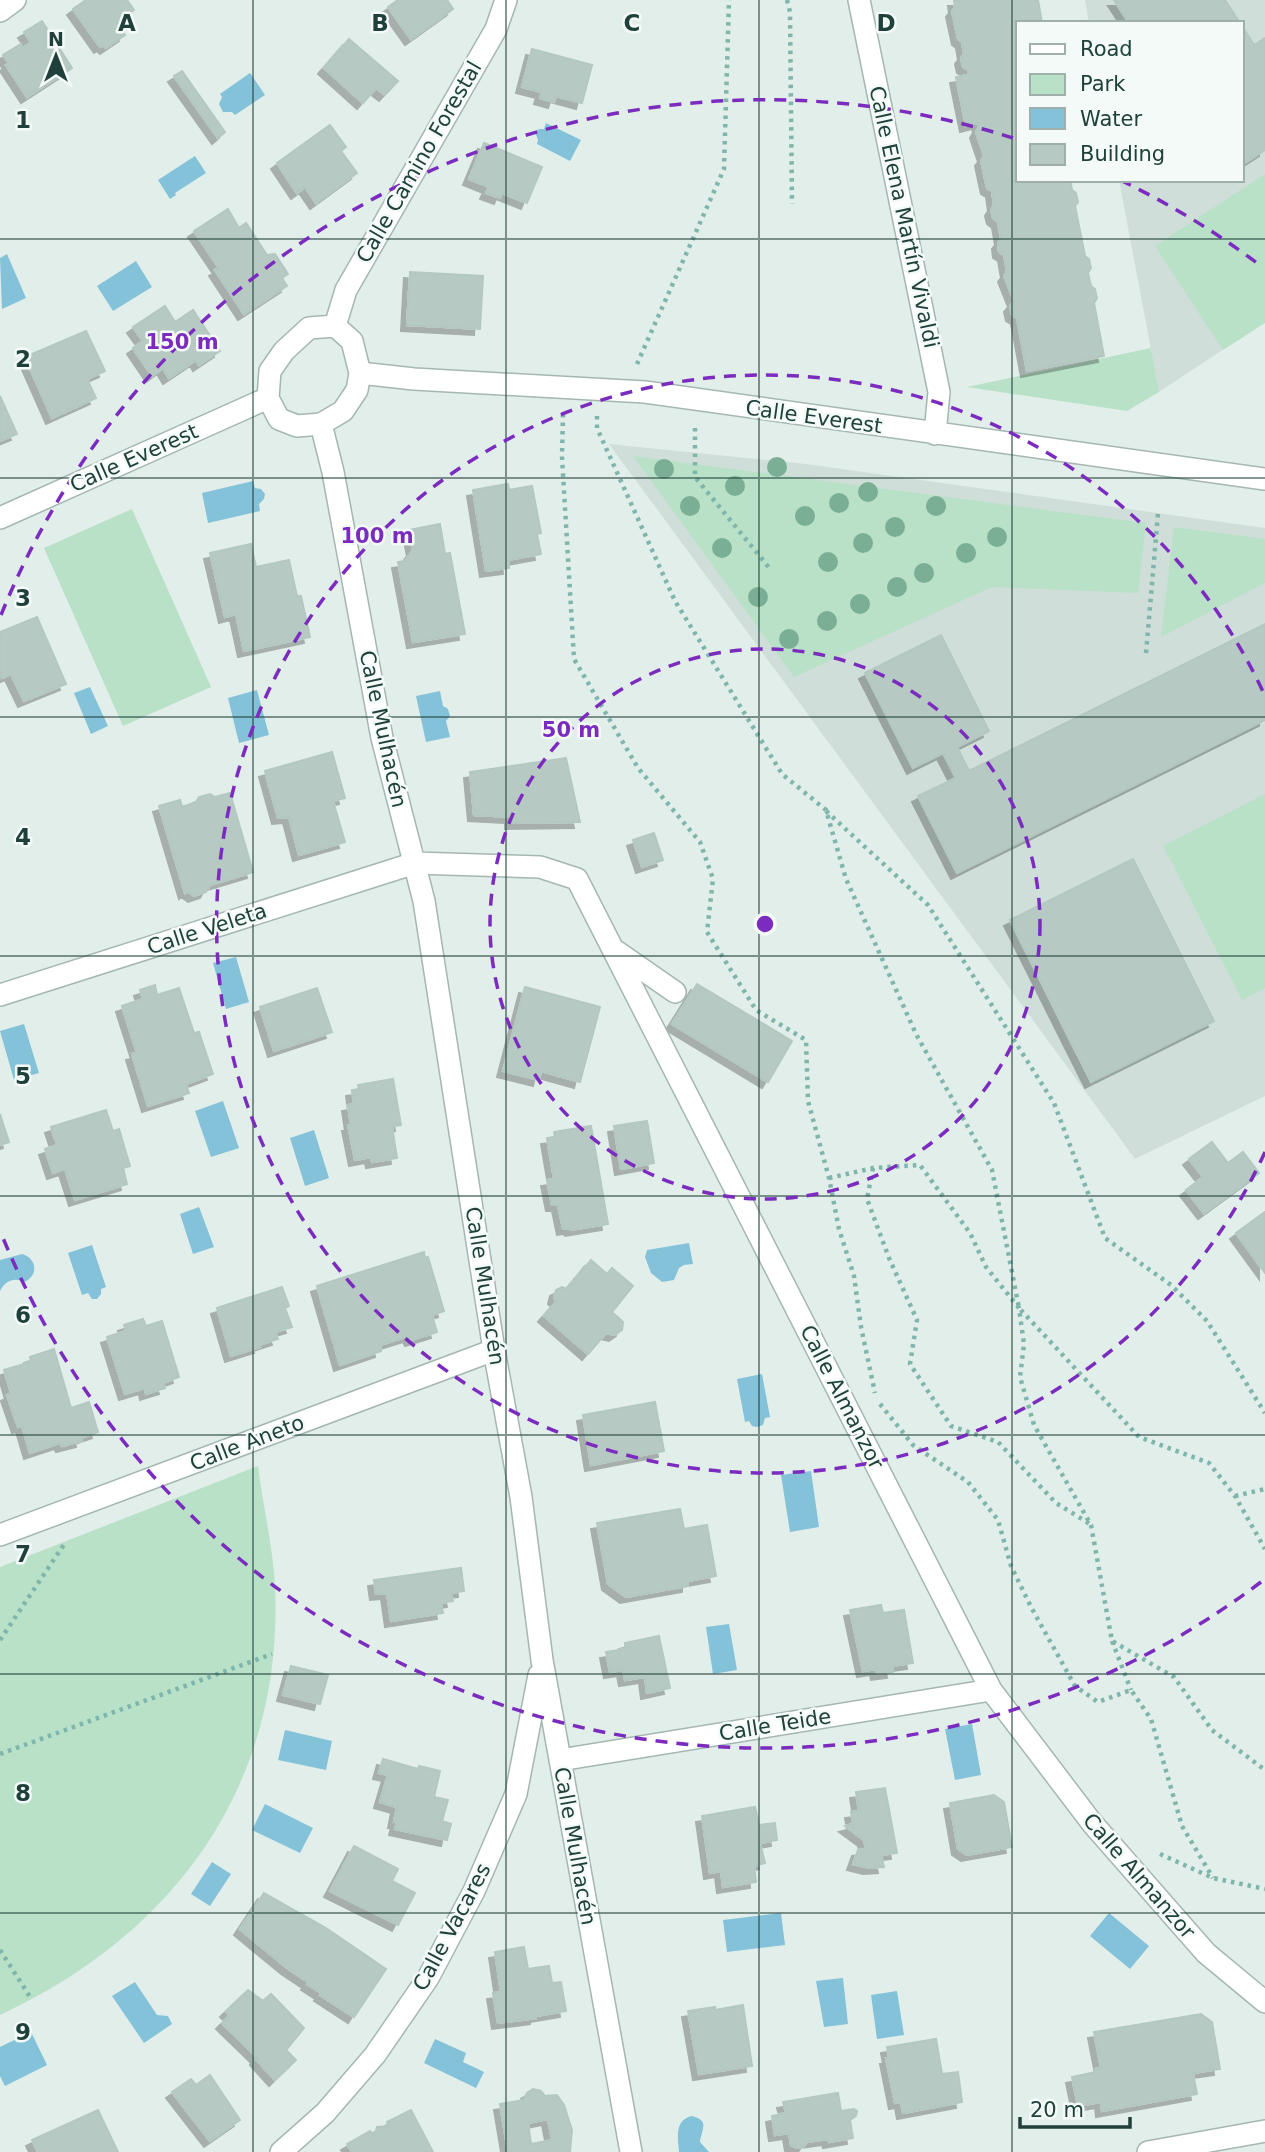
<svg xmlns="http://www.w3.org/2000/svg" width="1265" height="2152" viewBox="0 0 1265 2152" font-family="'DejaVu Sans',sans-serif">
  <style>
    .built { fill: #d0ded9 }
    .green { fill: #b8e1c8 }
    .water { fill: #84c2d9 }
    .building { fill: #b7c9c3; stroke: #b3c8c2; stroke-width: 2; fill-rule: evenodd; filter: url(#shadow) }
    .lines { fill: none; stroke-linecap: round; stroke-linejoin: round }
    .minor-casing { stroke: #a4b7b2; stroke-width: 24 }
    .path { stroke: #7fb5aa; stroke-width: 4.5; stroke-dasharray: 3.5 5; stroke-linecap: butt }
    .minor { stroke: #fff; stroke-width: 21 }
    .tree { fill: #7aaf95 }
    .grid { fill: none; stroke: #20413b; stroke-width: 2; stroke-opacity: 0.55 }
    .ring { fill: none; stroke: #7b2cbf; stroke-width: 3.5; stroke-dasharray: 12 9 }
    .labels { text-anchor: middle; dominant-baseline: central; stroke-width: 5; stroke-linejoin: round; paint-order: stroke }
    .street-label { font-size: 21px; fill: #20413b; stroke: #f3faf7 }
    .grid-label { font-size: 23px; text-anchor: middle; font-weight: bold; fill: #20413b; stroke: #f3faf7; stroke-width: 5; stroke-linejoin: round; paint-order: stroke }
    .centre { fill: #7b2cbf; stroke: #f3faf7; stroke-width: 3.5 }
    .ring-label { font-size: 21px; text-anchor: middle; font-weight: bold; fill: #7b2cbf; stroke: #f3faf7; stroke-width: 5; stroke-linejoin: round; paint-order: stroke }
  </style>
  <defs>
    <filter id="shadow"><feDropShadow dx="-6" dy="6" stdDeviation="0" flood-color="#0004"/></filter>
  </defs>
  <rect width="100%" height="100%" fill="#e2eeea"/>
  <!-- built -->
  <path class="built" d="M1085,0h180v322l-106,70 -40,-212h123v-157h-153z
    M609,444l197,20 459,64v568l-130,63z"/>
  <!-- green -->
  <path class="green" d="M1265,174v149l-42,27 -68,-104z
    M1151,348l8,44 -32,19 -160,-24z
    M633,456l513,67 -8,70 -146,-6 -198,90z
    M132,509l79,178 -88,39 -79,-178z
    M1174,527l91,12v44l-104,54z
    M1265,794v194l-23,12 -79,-154z
    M258,1466c5,40 15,81 17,121 9,197 -100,347 -275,428v-448z"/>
  <!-- water -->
  <path class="water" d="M250,73l15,22 -30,20 -3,-3h-9l-4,-8 3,-7 -2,-3z
    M546,123l35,17 -11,21 -33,-17 1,-4 -3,-8 4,-3h5z
    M195,156l11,17 -31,20 1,2 -6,4 -12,-19z
    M7,254l19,44 -24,11 -2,-51z
    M136,261l16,26 -39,24 -16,-25z
    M253,481l2,7 6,1 4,5 -1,5 -5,5 1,7 -52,12 -6,-30z
    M90,687l18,39 -17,8 -17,-41z
    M257,690l12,45 -30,8 -11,-45z
    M440,691l3,15 5,3 2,7 -4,5 4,16 -24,5 -10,-46z
    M236,957l13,45 -23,7 -13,-46z
    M24,1024l15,49 -25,7 -14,-49z
    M223,1101l16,47 -28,9 -16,-46z
    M314,1130l15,48 -24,8 -15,-48z
    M199,1207l15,40 -21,7 -13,-40z
    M689,1243l4,21 -9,1 -5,3 -5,12 -12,2 -11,-9 -6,-16 2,-7z
    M92,1245l14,42 -5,2v5l-4,5h-5l-4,-6 -6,2 -14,-42z
    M22,1254c15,4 17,22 2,28 -10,-5 -19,-1 -24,9v-31z
    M762,1374l8,43 -5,1 -2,7 -6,2 -5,-1 -3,-5 -4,1 -8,-43z
    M811,1471l8,56 -29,5 -9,-57z
    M729,1624l8,46 -24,4 -7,-47z
    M972,1724l9,51 -26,5 -10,-51z
    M285,1730l47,11 -6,29 -48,-10z
    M265,1804l48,24 -13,25 -48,-23z
    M212,1862l19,12 -21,32 -19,-12z
    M781,1913l4,32 -58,7 -4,-32z
    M1109,1913l40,33 -19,23 -40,-33z
    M843,1978l5,46 -24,3 -8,-46z
    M135,1982l22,33 11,1 4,8 -28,19 -32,-47z
    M897,1991l7,44 -27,4 -6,-44z
    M31,2032l16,33 -42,21 -5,-10v-29z
    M435,2039l31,14 -3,9 21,10 -8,16 -52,-25z
    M691,2116c20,4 10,14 9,26l9,10h-30c-1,-14 -5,-31 12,-36z"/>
  <!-- building -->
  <path class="building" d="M86,0h41l7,10 -18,12 9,13 -19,13 -3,-3 -3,2 -27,-38z
    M398,0h49l6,9 -42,30 -23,-32z
    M954,0h84l4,23h-24v157h52l2,10 4,3 2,9 -3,4 10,50 4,3 2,9 -3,5 3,13 4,3 2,9 -3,5 10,53 -77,15 -10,-53 -5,-3 -2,-9 4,-5 -10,-25 3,-4 -3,-17 -5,-3 -1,-9 3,-4 -3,-17 -5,-4 -2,-8 3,-5 -2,-14 -5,-3 -6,-28 3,-4 -8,-24 3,-5 -1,-4 -12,3 -10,-49 12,-2v-5l-5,-3 -2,-9 3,-4 -2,-12 -4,-3 -6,-28 3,-4z
    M1114,0h111l15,23h-111z
    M42,21l30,47 -45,29 -21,-32 3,-2 -6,-8 18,-11 2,4 8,-6 -7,-10z
    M1242,26l12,19 11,-7v112l-23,15z
    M349,39l49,42 -13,14 -9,-7 -13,15 -39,-35z
    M532,49l60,16 -10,38 -26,-7 -2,6 -14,-4 2,-6 -20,-5z
    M182,71l43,61 -7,6 -44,-62z
    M330,125l16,22 -5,4 16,22 -41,30 -11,-16 -8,6 -20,-30z
    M484,143l58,24 -15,36 -25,-10 -2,5 -14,-5 3,-6 -20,-8z
    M228,209l11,19 7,-5 21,32 8,-1 13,20 -6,4 5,8 -43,28 -29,-44 4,-2 -25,-37z
    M410,272l73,4 -3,53 -73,-4z
    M165,306l10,16 18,-12 27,41 -21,14 -3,-5 -27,18 -6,-10 -11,8 -19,-28 10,-7 -10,-14z
    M86,331l19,40 -18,8 9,19 -44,20 -27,-61z
    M0,396l17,38 -17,7z
    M508,484l1,6 23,-4 9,47 -4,1 4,20 -33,6 1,8 -23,3 -13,-81z
    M440,524l5,30 5,-1 15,81 -52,8 -15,-80 7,-1 8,-11 -4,-20z
    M251,544l5,23 33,-7 8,36h4l9,41 -66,14 -8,-37 -11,3 -15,-64z
    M37,617l29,67 -42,17 -13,-27 -9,4 -2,-4v-42z
    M1265,624v96l-308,153 -39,-77 38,-18 -13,-25 -30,15 -48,-95 76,-38 48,96 -32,16 12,24z
    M332,752l13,46 -12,3 12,41 -46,13 -10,-38 -11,1 -13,-47z
    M566,758l14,64 -69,1v-6l-37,-2 -4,-43z
    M230,793l23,79 -43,13 -4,7 -12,4 -7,-5 -2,2 -26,-87 21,-6 2,7 14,-5 3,-5 11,-3 5,3z
    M654,833l9,27 -21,7 -9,-27z
    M1133,859l81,162 -123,61 -81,-162z
    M697,984l95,57 -24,41 -96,-58z
    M155,985l2,10 22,-7 15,45 5,-1 14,42 -27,10 3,9 -41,13 -16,-52 5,-1 -15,-47 21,-7 -3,-9z
    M525,987l75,20 -20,75 -39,-11 -2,9 -36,-9z
    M317,988l15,44 -58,19 -14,-44z
    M393,1079l8,46 -9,1 5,32 -25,4 -1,-5 -16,3 -7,-35h3l-3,-20 6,-1 -2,-14 7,-1 -1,-4z
    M106,1110l7,21 6,-2 11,37 -7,2 4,16 -52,16 -10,-31 -12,4 -8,-24 12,-4 -6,-18z
    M0,1114l9,28 -9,3z
    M647,1121l7,42 -33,6 -7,-43z
    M591,1126l17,98 -37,6 -1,-2 -7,1 -5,-24h-6l-5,-25 7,-1 -7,-41 8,-1 -1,-5z
    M1212,1142l16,21 15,-11 16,21 -55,40 -18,-23 17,-13 -14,-18z
    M1265,1212v61l-29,-40z
    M424,1252l1,6 3,-1 16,54 -12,4 5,17 -26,8 -2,-4 -29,9 1,6 -41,14 -23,-79z
    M591,1260l16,14 5,-6 21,18 -21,26 11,10 -1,8 -7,5 -9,-2 -18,21 -44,-38 13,-15 -3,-3 2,-8 6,-3 5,2z
    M282,1287l7,19 -4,2 7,19 -17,5 3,7 -19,6 1,2 -29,9 -14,-48z
    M143,1319l3,7 16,-5 17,56 -16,6 2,5 -10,3 -9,3 -1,-6 -20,6 -18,-57 19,-6 -2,-6z
    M54,1349l17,59 18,-6 9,30 -17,6 1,3 -20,5 -2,-3 -30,10 -8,-27 -4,1 -11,-32 4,-2 -7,-23 27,-8 -1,-5z
    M655,1402l9,49 -73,14 -8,-50z
    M680,1509l4,20 23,-4 9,51 -28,5v5l-62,11 -18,-13 -11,-61z
    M461,1568l3,23 -13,2 2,8 -12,2 2,10 -52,8 -4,-28 -11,1 -2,-14z
    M881,1605l2,8 21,-3 9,53 -21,3 1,6 -16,2 -1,-5 -13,2 -13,-61z
    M659,1636l11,52 -23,5 -2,-16 -20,3 -2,-10 -13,2 -4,-20 19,-3v-6z
    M291,1666l37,9 -8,29 -37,-9z
    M383,1759l35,10 1,-3 21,5 -6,26 14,3 -6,21 9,3 -4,16 -52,-11 2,-7h-3l3,-15 -17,-5 8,-27 -9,-2z
    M885,1788l12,65 -16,2 3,12 -15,1 -16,-4 5,-14 8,-1 -2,-9 -19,-14 8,-2 -2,-12 8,-1 -3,-19z
    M994,1795l10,7 8,45 -45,8 -9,-6 -8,-46z
    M755,1807l4,18 16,-2 2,17 -17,3 5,20 -11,3 2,16 -33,5 -2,-16 -11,2 -8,-57z
    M354,1846l44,23 -6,12 23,12 -17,32 -68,-34z
    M264,1893l62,35 60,41 -32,48 -34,-22 1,-2 -14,-9 1,-2 -21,-14 -47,-39z
    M524,1947l4,22 21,-3 3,17 9,-1 5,29 -30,5v2l-38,5 -5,-30 8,-1 -6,-40z
    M248,1990l15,11 8,-7 33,34 -18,22 10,10 -21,20 -19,-21 1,-2 -35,-34 8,-8 -4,-4z
    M743,2005l9,61 -53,8 -11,-63 27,-4v3z
    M1201,2014l11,8 8,47 -27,4 4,21 -95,17 -1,-9 -23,4 -6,-29 24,-5 -1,-3 6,-1 -7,-36z
    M936,2039l6,35 16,-2 4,30 -59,11 -2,-11 -6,1 -9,-45h3l-2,-11z
    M210,2075l30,45 -30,21 -38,-49 19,-13 5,6z
    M533,2089l8,2 4,5 12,-1 7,10 8,25 -2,22h-62l-8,-48 24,-4 3,-7zM548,2119l4,21 -21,4 -3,-21z
    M838,2093l3,18 13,-2 3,2 -1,5 -6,4 3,18 -24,4 -1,-3 -21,3 -4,5 -6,1 -6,-3 -2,-12 -14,2 -3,-19 14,-3 -3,-11z
    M98,2110l20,42h-80l-6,-12z
    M411,2110l22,42h-81l-5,-8 23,-13 2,3 4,-3 1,-4 12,-1 -2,-4z"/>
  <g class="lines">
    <defs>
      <path id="minor" d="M859,0l80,392 -4,42
        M0,11l15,-11
        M335,326l11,-36 150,-261 10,-29
        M335,326l17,15 8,32 -3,17 -14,21 -22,13 -24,2 -18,-7 -11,-21 2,-27 14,-20 25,-23z
        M360,373l54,6 231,13 620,87
        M321,424l12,48 49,266 42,163 70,449 27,147 21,163 89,492
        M0,518l268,-120
        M616,951l59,41
        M0,995l415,-132 125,4 37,12 414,811 101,133 114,130 59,49
        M0,1535l494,-185
        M560,1760l431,-70
        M281,2152l44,-39 50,-58 53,-77 46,-87 42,-97 23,-119
        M1148,2152l117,-21"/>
    </defs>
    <!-- minor casing -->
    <use href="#minor" class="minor-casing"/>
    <!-- path -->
    <path class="path" d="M787,0l3,12 2,192
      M637,364l87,-195 5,-169
      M563,414l-1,43 12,202 64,109 62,74 13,37 -6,53 49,78 50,30 2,61 21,77 10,51 15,47 7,51 14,66
      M597,416v12l78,173 107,173 44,36 20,69 70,155 76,136 27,138 120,129 70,26 26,33 30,53
      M695,428v49l76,93
      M1146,653l12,-139
      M826,811l102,94 126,198 51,135 66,47 36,36 58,92
      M873,1168l-6,31 22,59 28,62 -7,44 41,62 47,16 58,61 34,21
      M829,1178l44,-10 47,-3 50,68 16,34 33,41 5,36 -4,33 14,48 57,100 21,116 62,36 38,53 53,40
      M880,1404l33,41 55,37 30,38 13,46 20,41 44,79 23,16 33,-12 20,29 31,107 31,52
      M1235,1496l30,-7
      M0,1640l65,-97
      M1112,1641l19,49
      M0,1754l272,-100
      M1160,1854l53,24 52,11
      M0,1950l32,50"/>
    <!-- minor -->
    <use href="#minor" class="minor"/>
  </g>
  <!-- trees -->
  <g class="tree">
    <circle cx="777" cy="467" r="10"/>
    <circle cx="664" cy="469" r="10"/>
    <circle cx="735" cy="486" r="10"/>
    <circle cx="868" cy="492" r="10"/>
    <circle cx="839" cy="503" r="10"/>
    <circle cx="690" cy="506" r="10"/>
    <circle cx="936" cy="506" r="10"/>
    <circle cx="805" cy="516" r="10"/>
    <circle cx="895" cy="527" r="10"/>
    <circle cx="997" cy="537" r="10"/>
    <circle cx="863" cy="543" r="10"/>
    <circle cx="722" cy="548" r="10"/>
    <circle cx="966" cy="553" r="10"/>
    <circle cx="828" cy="562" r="10"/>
    <circle cx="924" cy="573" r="10"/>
    <circle cx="897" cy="587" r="10"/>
    <circle cx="758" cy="597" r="10"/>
    <circle cx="860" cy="604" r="10"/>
    <circle cx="827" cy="621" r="10"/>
    <circle cx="789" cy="639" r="10"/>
  </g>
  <!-- grid -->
  <path class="grid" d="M253,0v2152M506,0v2152M759,0v2152M1012,0v2152M0,239h1265M0,478h1265M0,717h1265M0,956h1265M0,1196h1265M0,1435h1265M0,1674h1265M0,1913h1265"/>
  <!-- distance rings -->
  <g class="ring">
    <circle cx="765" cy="924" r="275"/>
    <path d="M1265 1152A549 549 0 1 1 1265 696"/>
    <path d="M1261 1582A824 824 0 0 1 1 1233M1 615A824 824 0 0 1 1013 138M1120 180A824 824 0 0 1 1261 266"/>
  </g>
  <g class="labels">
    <!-- street labels -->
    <g class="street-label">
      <text transform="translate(419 162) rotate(-60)">Calle Camino Forestal</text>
      <text transform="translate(904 217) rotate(78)">Calle Elena Martín Vivaldi</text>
      <text transform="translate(814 417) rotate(8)">Calle Everest</text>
      <text transform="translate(134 458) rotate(-24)">Calle Everest</text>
      <text transform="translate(383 729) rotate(78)">Calle Mulhacén</text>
      <text transform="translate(207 929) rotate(-18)">Calle Veleta</text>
      <text transform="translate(485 1286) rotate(81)">Calle Mulhacén</text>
      <text transform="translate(842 1397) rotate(63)">Calle Almanzor</text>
      <text transform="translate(247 1443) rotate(-21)">Calle Aneto</text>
      <text transform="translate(775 1725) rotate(-9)">Calle Teide</text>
      <text transform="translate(575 1846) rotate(80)">Calle Mulhacén</text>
      <text transform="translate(1139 1876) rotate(49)">Calle Almanzor</text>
      <text transform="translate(452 1927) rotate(-62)">Calle Vacares</text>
    </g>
  </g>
  <g class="grid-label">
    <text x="127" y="31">A</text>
    <text x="380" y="31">B</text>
    <text x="632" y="31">C</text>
    <text x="886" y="31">D</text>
    <text x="23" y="128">1</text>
    <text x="23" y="367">2</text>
    <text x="23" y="606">3</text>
    <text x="23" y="845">4</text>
    <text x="23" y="1084">5</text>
    <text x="23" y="1323">6</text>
    <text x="23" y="1562">7</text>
    <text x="23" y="1801">8</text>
    <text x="23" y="2040">9</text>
  </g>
  <circle cx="765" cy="924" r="10" class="centre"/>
  <g class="ring-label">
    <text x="182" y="349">150 m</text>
    <text x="377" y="543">100 m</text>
    <text x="571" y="737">50 m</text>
  </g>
  <!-- legend -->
  <rect x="1016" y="21" width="228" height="161" fill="#f3faf7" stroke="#9fb0ac" stroke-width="2"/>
  <rect x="1030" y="44" width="35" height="10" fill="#ffffff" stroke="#9fb0ac" stroke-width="2"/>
  <text x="1080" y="56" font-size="21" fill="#20413b">Road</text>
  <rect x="1030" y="74" width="35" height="21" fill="#b8e1c8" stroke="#9fb0ac" stroke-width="2"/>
  <text x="1080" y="91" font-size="21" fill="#20413b">Park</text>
  <rect x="1030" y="108" width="35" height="21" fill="#84c2d9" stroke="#9fb0ac" stroke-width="2"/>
  <text x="1080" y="126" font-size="21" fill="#20413b">Water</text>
  <rect x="1030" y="144" width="35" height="21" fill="#b7c9c3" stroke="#9fb0ac" stroke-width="2"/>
  <text x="1080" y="161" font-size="21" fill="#20413b">Building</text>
  <!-- north arrow -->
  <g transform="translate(56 56)" stroke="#f3faf7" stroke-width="5" paint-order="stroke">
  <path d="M0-5L12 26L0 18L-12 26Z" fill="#20413b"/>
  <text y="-10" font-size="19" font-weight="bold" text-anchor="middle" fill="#20413b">N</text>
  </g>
  <!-- scale -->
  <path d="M1020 2117v10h110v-10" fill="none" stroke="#20413b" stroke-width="3.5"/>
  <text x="1030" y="2117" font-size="21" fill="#20413b" stroke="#f3faf7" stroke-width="5" paint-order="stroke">20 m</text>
</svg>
